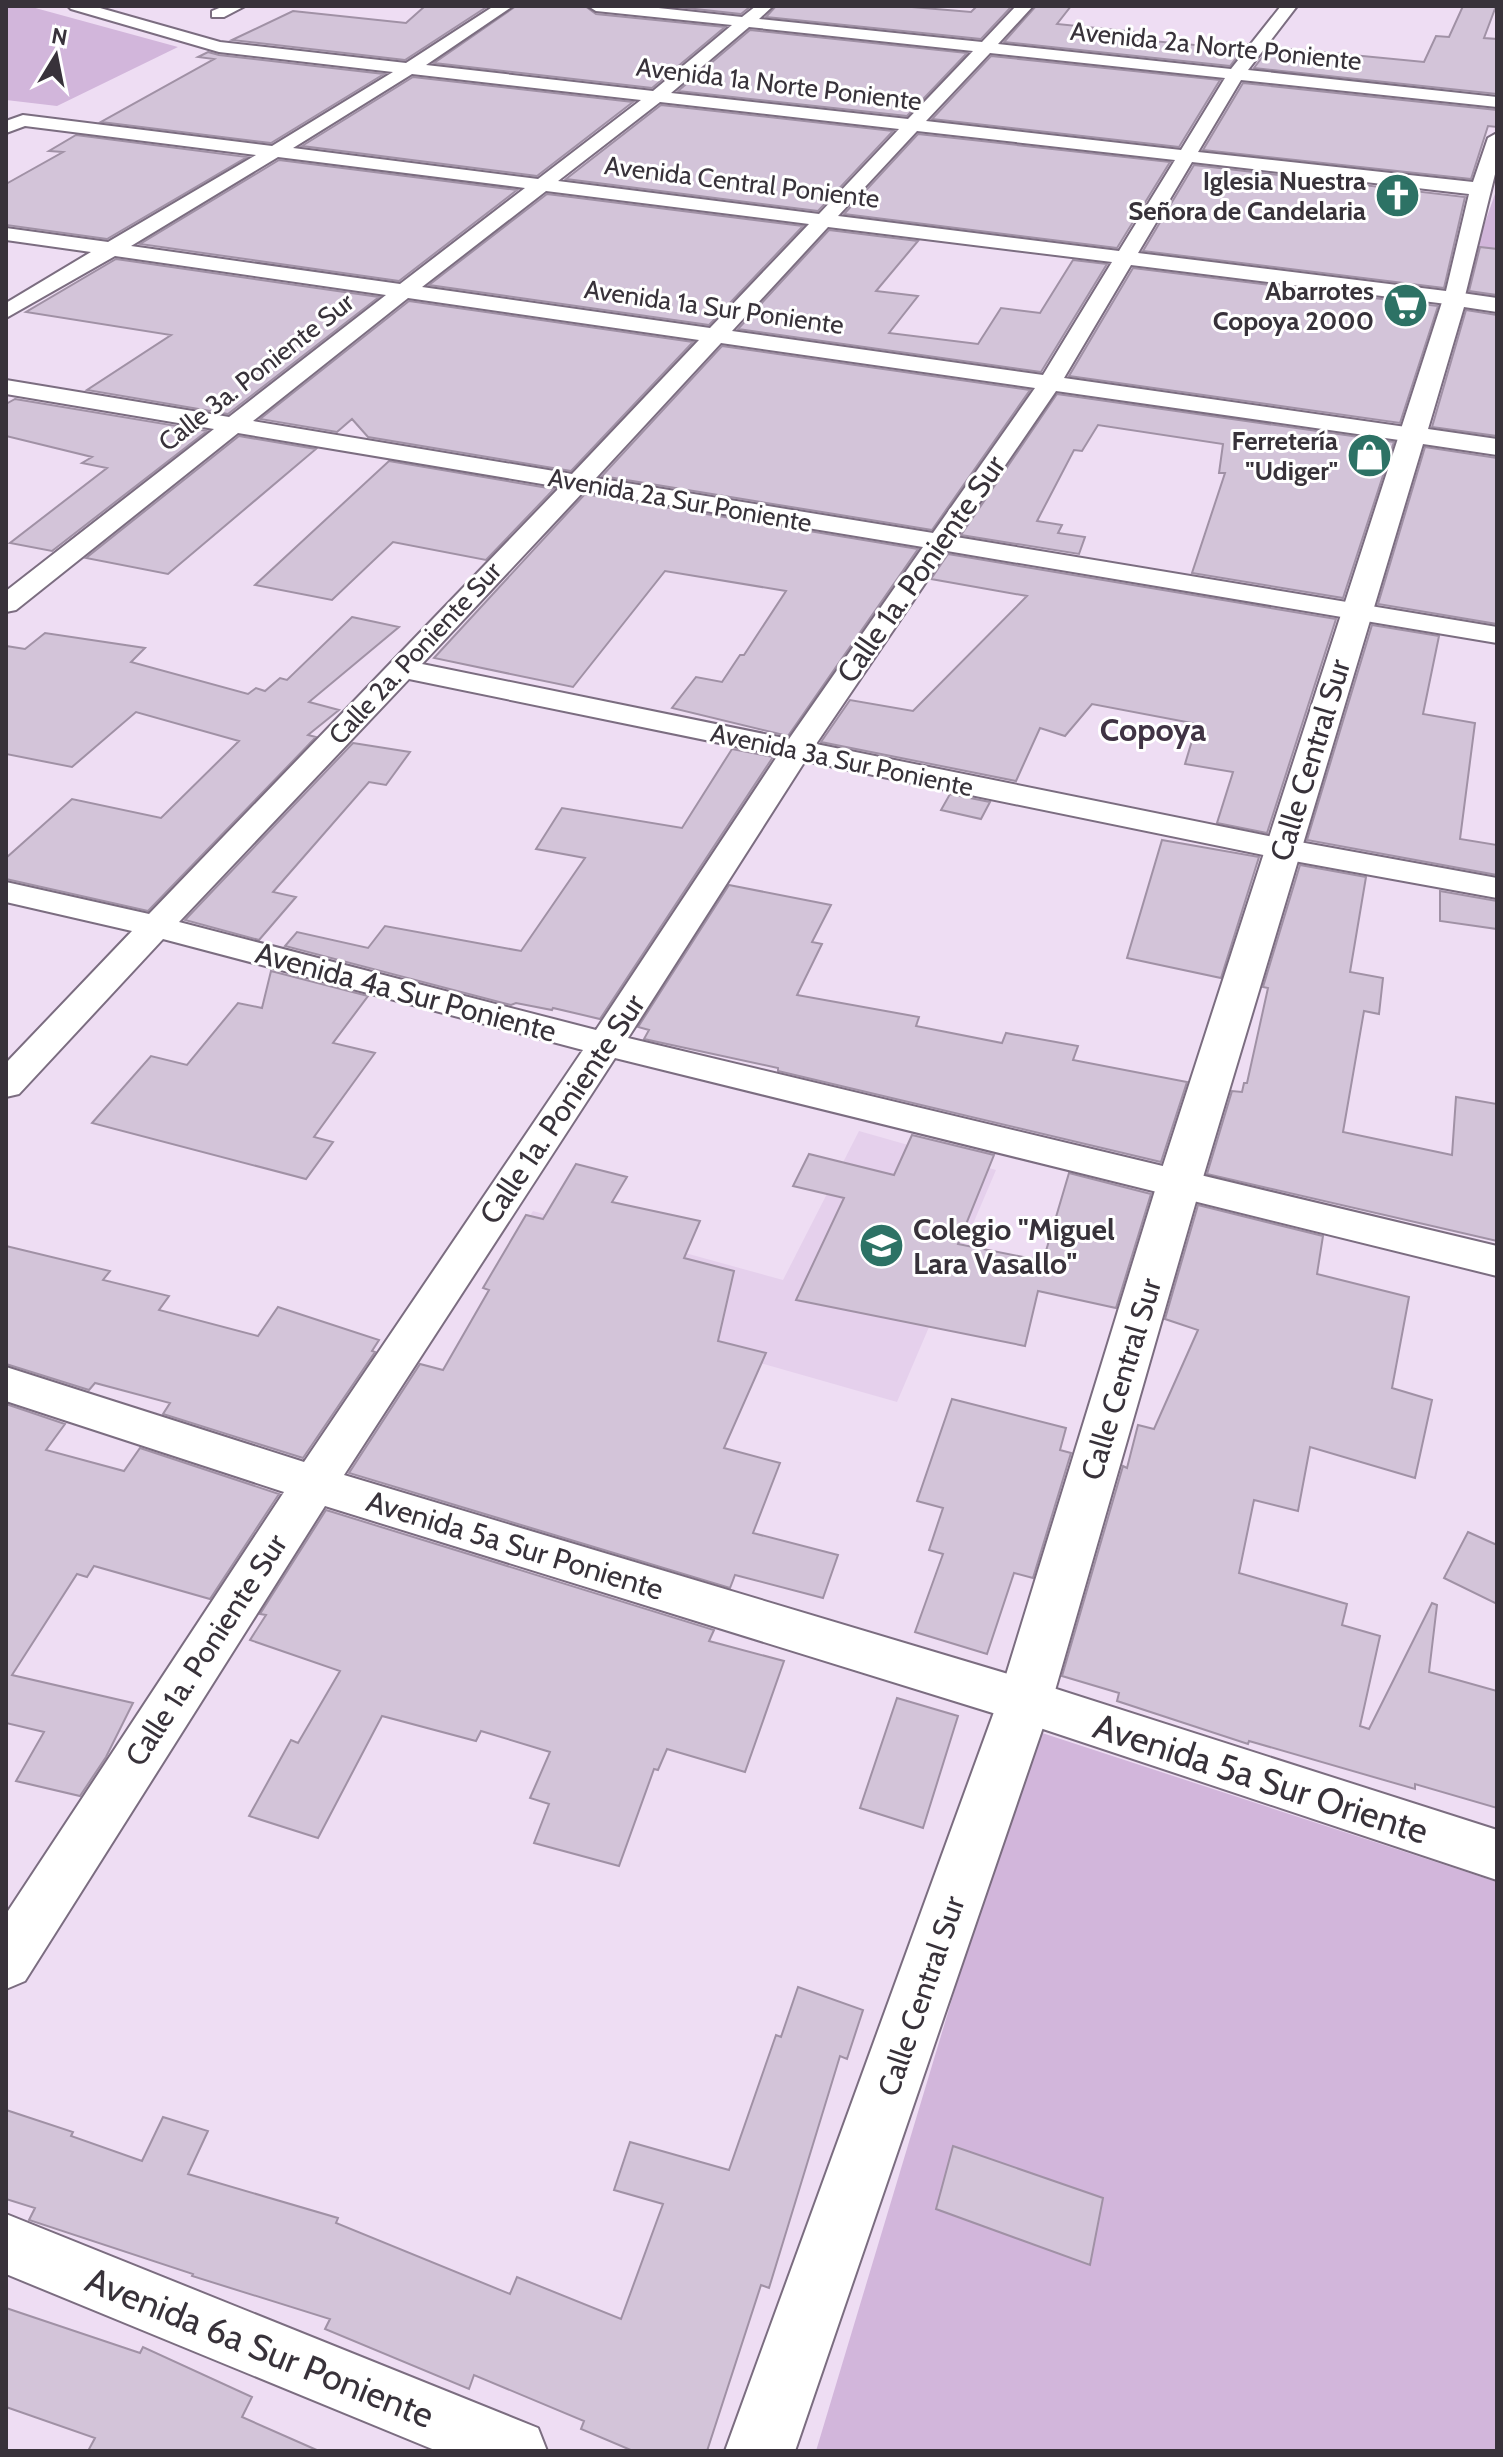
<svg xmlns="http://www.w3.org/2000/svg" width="1503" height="2457" viewBox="0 0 1503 2457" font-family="Cabin,sans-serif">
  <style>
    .built { fill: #e5d0ec }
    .green { fill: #d2b6db }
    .building { fill: #d3c4d9; stroke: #a091a5; stroke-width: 2 }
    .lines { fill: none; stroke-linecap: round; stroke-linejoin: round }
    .street-casing { stroke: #7b6d80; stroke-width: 4 }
    .secondary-casing { stroke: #7b6d80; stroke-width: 4 }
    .street { fill: #fff; fill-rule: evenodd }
    .secondary { fill: #fff; fill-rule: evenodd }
    .labels { text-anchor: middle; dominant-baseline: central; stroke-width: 6; stroke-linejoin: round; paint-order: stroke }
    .far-street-label { font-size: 26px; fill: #38323a; stroke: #fff }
    .far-poi-label { font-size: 26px; font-weight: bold; fill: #38323a; stroke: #fff; text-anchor: end }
    .street-label { font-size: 30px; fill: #38323a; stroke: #fff }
    .poi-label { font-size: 30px; font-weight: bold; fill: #38323a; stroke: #fff; text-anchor: start }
    .far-district-label { font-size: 32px; font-weight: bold; fill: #403344; stroke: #fff }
    .near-street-label { font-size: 36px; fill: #38323a; stroke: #fff }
  </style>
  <rect width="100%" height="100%" fill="#eeddf3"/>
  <!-- built -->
  <path class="built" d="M859,1131l137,39 -99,232 -411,-117 47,-74 250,69z"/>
  <!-- green -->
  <path class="green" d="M6,6h22l150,41 -121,59 -51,-6z
    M1496,191l1,111 -38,-5z
    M1033,1730l464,152v569h-681z"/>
  <!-- building -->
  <path class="building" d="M425,6h63l-83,54 -173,-20 61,-29 113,12z
    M516,6h69l11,8 129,13 -73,61 -218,-25z
    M668,6h83l-10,8z
    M776,6h124l71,6 6,-6h35l-31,33 -215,-22z
    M1036,6h35l-14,18 80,8 -6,7 85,8 3,-5 28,2 -17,22 -226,-24z
    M1463,6h33l-12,32 13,1v55l-243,-26 16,-21 154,15 12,-26 13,1z
    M750,30l217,23 -60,63 -229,-25z
    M208,52l11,3 165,19 -113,69 -170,-21 113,-63 -16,-2z
    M991,56l229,24 -41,67 -247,-28z
    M413,77l220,25 -96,74 -235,-30z
    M1243,83l254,27v17l-9,-1 -17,53 -268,-29z
    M661,105l232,26 -75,80 -252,-32z
    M918,134l252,28 -53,86 -273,-34z
    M76,135l171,22 -140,82 -101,-14v-41l57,-32 -14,-1z
    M279,160l238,30 -118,91 -259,-37z
    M1194,165l271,32 -21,91 -301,-37z
    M547,194l256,32 -94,99 -280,-40z
    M829,230l89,11 -42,50 42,5 -29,37 89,11 23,-36 39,5 33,-53 34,4 -66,108 -303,-43z
    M1480,247l17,2v46l-28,-4z
    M116,259l263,38 -151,117 -141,-24 84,-55 -145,-23z
    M1133,268l305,38 -38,117 -331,-47z
    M409,301l284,41 -122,129 -203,-34 -16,-18 -15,13 -77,-13z
    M1466,310l31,5v121l-65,-9z
    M722,346l308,44 -98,140 -330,-54z
    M1057,394l337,48 -51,156 -151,-25 33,-100h-6l4,-29 -125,-19 -16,26 -8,-1 -37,71 25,4 -4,8 27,4 -6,17 -118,-19z
    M15,399l192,32 -155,120 -42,-8 97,-75 -25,-5 10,-6 -86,-21v-32z
    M239,436l77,13 -148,125 -82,-16z
    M1425,447l72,11v166l-119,-20z
    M389,461l165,28 -68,71 -93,-18 -61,58 -77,-15z
    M585,494l333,55 -130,187 -116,-28 24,-31 26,5 18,-27h4l42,-64 -121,-20 -92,116 -139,-29z
    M948,554l388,65 -69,214 -50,-10 16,-51 -48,-8 12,-40 -105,-20 -27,32 -25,-8 -24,53 -195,-39 29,-42 63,11 114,-115 -96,-17z
    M352,617l47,10 -90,75 30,8 -31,25 8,2 -168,174 -142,-32v-21l66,-59 89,19 78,-77 -103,-29 -64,55 -66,-13v-108l19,3 20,-16 100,15 -14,14 117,32 8,-6 9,3 15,-13 7,2z
    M1372,625l67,11 -16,78 52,9 -15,116 37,6v30l-190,-35z
    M353,743l57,9 -24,33 -17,-3 -96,110 23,5 -37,43 -74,-20z
    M732,749l41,8 -173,262 -47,-11 -1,2 -36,-7 -5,2 -226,-59 12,-14 71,16 17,-22 136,25 64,-93 -49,-9 26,-41 120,20z
    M950,794l40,8 -9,17 -40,-9z
    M1162,840l97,17 -38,121 -94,-20z
    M1300,865l66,12 -16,95 33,6 -4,36 -15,-3 -21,121 109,23 4,-58 41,7v137l-290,-67 25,-83 10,1 2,-9h3l21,-95 -5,-1z
    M729,885l102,20 -19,37 10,2 -25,51 122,22 -3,9 86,17 4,-10 72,13 -5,14 114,22 -26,80 -383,-91v-3l-134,-29 5,-9 -11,-3z
    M1440,891l57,10v28l-57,-8z
    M271,971l97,25 -35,47 42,10 -61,84 19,5 -27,37 -214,-56 59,-67 36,9 51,-62 24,5z
    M912,1135l82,20 -36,89 85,17 26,-88 82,21 -35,114 -78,-17 -13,55 -229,-46 48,-102 -51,-12 16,-32 85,21z
    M576,1164l51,13 -15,25 88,19 -16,37 50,13 -16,70 48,12 -42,95 56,15 -27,70 85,22 -15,43 -88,-23 -5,13 -381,-115 71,-109 23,6 46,-80 -6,-2 43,-73 17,4z
    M1198,1205l125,31 -6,38 92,23 -17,91 40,12 -17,78 -105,-31 -12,64 -44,-11 -15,73 108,31 -5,21 38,11 -20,90 9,3 63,-126 5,2 -8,67 68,19v117l-82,-24v5l-166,-48 -1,3 -131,-43 2,-8 -57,-17 61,-210 4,2 11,-43 16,4 44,-99 -33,-11z
    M6,1246l104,25 -7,9 66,16 -10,14 99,26 20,-29 101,33 -7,11 3,1 -72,106 -140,-44 7,-11 -75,-20 -6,7 -83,-26z
    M952,1399l114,29 -6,22 11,3 -38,125 -19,-5 -27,81 -72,-22 28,-78 -14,-4 14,-42 -26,-7z
    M6,1404l59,20 -19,26 78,21 16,-23 139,46 -69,105 -116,-33 -7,11 -10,-3 -65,101 121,28 -27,54 -26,39 -64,-15 28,-49 -38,-9z
    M326,1510l388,120 -5,11 75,20 -39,111 -78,-23 -9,21 -4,-1 -35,97 -85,-23 15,-39 -19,-6 20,-46 -69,-21 -5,10 -94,-25 -64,122 -69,-22 42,-76 7,3 42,-72 -90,-31 16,-25 -6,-1z
    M1468,1532l29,13v59l-53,-26z
    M897,1698l61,18 -35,112 -63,-20z
    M798,1987l65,23 -16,49 -7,-3 -71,232 -8,-3 -54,166h-74l-52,-22 3,-8 -110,-46 -5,14 -144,-60 5,-10 -138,-43 1,-2 -164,-54 6,-12 -29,-9v-89l67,22 -2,4 71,25 21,-44 45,14 -20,43 150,44 -2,5 174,71 7,-17 104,42 42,-115 -49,-14 16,-48 99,28 47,-135 5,2z
    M953,2146l150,52 -13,67 -154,-56z
    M6,2308l134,45 3,-6 109,50 -10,20 77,34h-231l7,-13 -89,-31z"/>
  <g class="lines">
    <defs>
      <path id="street" d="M68,6h25l127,36 186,21 88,-57h19l-87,59 227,26 79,-66 -136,-14 -8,-5h52l102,11 14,-11h17l-14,13 223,23 34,-36h17l-35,38 233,25 50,-63h16l-49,64 249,27v10l-256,-27 -43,72 275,30 15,-44 9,-5v33l-34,138 -8,1 -324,-40 -67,113 349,50 9,2 3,5 -3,5 -9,2 -357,-51 -100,146 541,90v16l-550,-92 -131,193 467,95 214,39v20l-214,-39 -478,-98 -177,277 869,208v30l-882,-218 -271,417 681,204 472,151v50l-472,-157 -700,-217 -300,475 -19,8v-75l278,-422 -278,-91v-34l298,95 279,-412 -420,-111 -144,155 -13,3v-34l126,-132 -126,-29v-20l143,32 411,-427 -322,-54 -222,177 -10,2v-21l208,-162 -208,-35v-14l223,37 157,-122 -271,-39 -109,62v-15l85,-51 -85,-12v-12l102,14 148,-87 -231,-29 -19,7v-12l17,-6 249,31 121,-74 -174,-20 -148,-43zM749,27l224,24 -65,68 -237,-26zM990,53l235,25 -44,72 -255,-29zM412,74l229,26 -103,79 -245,-31zM660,102l239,27 -80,85 -261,-33zM917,131l258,29 -56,91 -281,-35zM278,157l247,31 -125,96 -269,-38zM1192,162l277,32 -23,97 -308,-38zM546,191l263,33 -99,104 -288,-41zM828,227l284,35 -69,113 -311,-44zM408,298l291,42 -127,134 -319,-53zM721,343l314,45 -102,145 -337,-55zM584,491l339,56 -134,192 -367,-75zM409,679l369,76 -182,275 -417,-108z
        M224,6h21l-21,11h-12v-6z
        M6,2214l532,214 9,23h-110l-431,-177z"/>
      <path id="secondary" d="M1455,292l42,6v14l-33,-5 -36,122 69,10v16l-74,-11 -222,740 -149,517 -257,750h-70l273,-750 159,-517 286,-885 4,-5z"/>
    </defs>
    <!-- street casing -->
    <use href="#street" class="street-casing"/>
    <!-- secondary casing -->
    <use href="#secondary" class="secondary-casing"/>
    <!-- street -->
    <use href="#street" class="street"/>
    <!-- secondary -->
    <use href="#secondary" class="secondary"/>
  </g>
  <!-- icons -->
  <defs>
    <symbol id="church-disc" viewBox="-11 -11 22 22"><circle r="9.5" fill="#2d7265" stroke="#fff"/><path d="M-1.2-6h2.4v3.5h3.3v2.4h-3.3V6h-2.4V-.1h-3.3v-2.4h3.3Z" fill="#fff"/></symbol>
    <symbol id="supermarket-disc" viewBox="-11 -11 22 22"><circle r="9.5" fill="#2d7265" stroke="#fff"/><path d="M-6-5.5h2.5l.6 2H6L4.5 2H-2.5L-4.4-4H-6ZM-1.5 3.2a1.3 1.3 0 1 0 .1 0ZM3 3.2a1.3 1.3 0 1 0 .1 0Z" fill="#fff"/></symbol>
    <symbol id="shop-disc" viewBox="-11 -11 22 22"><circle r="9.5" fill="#2d7265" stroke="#fff"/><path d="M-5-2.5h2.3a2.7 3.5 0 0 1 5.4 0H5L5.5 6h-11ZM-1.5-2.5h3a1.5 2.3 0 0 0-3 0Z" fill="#fff"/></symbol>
    <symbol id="university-disc" viewBox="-11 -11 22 22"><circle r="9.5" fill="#2d7265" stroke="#fff"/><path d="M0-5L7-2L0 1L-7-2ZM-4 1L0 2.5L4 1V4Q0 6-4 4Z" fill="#fff"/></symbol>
  </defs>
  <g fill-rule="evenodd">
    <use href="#church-disc" x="1372" y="170" width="51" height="51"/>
    <use href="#supermarket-disc" x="1380" y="280" width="51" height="51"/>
    <use href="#shop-disc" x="1344" y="430" width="51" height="51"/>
    <use href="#university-disc" x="856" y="1220" width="51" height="51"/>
  </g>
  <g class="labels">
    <!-- far-street labels -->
    <g class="far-street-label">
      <text transform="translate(1216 46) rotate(6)">Avenida 2a Norte Poniente</text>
      <text transform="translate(779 84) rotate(7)">Avenida 1a Norte Poniente</text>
      <text transform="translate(742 182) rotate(7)">Avenida Central Poniente</text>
      <text transform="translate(714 307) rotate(8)">Avenida 1a Sur Poniente</text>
      <text transform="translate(256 372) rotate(-38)">Calle 3a. Poniente Sur</text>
      <text transform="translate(680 500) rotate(10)">Avenida 2a Sur Poniente</text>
      <text transform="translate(415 653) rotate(-47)">Calle 2a. Poniente Sur</text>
      <text transform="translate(842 760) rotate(12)">Avenida 3a Sur Poniente</text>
    </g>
    <!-- far-poi labels -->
    <g class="far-poi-label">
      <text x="1366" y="181">Iglesia Nuestra<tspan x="1366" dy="30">Señora de Candelaria</tspan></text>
      <text x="1374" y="291">Abarrotes<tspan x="1374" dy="30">Copoya 2000</tspan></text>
      <text x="1338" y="441">Ferretería<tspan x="1338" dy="30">"Udiger"</tspan></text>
    </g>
    <!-- street labels -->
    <g class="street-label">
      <text transform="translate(921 569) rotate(-55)">Calle 1a. Poniente Sur</text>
      <text transform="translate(1310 760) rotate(-73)">Calle Central Sur</text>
      <text transform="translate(406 992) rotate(15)">Avenida 4a Sur Poniente</text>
      <text transform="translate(562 1109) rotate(-56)">Calle 1a. Poniente Sur</text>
      <text transform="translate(1121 1379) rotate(-73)">Calle Central Sur</text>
      <text transform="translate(515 1545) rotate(17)">Avenida 5a Sur Poniente</text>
      <text transform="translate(206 1650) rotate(-57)">Calle 1a. Poniente Sur</text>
      <text transform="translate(921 1996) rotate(-71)">Calle Central Sur</text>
    </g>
    <!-- poi labels -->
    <g class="poi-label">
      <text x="913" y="1229">Colegio "Miguel<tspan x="913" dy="34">Lara Vasallo"</tspan></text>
    </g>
    <!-- far-district labels -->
    <g class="far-district-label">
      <text x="1153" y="729">Copoya</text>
    </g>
    <!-- near-street labels -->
    <g class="near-street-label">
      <text transform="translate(1261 1778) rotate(18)">Avenida 5a Sur Oriente</text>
      <text transform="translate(260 2347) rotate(22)">Avenida 6a Sur Poniente</text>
    </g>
  </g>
  <!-- border -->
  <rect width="1503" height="2457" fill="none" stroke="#38323a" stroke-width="16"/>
  <!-- north arrow -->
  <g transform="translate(56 56) rotate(10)" stroke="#ffffff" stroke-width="6" paint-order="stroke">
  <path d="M0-6L14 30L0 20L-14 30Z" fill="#38323a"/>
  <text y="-12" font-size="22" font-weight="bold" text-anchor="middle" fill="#38323a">N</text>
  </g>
</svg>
